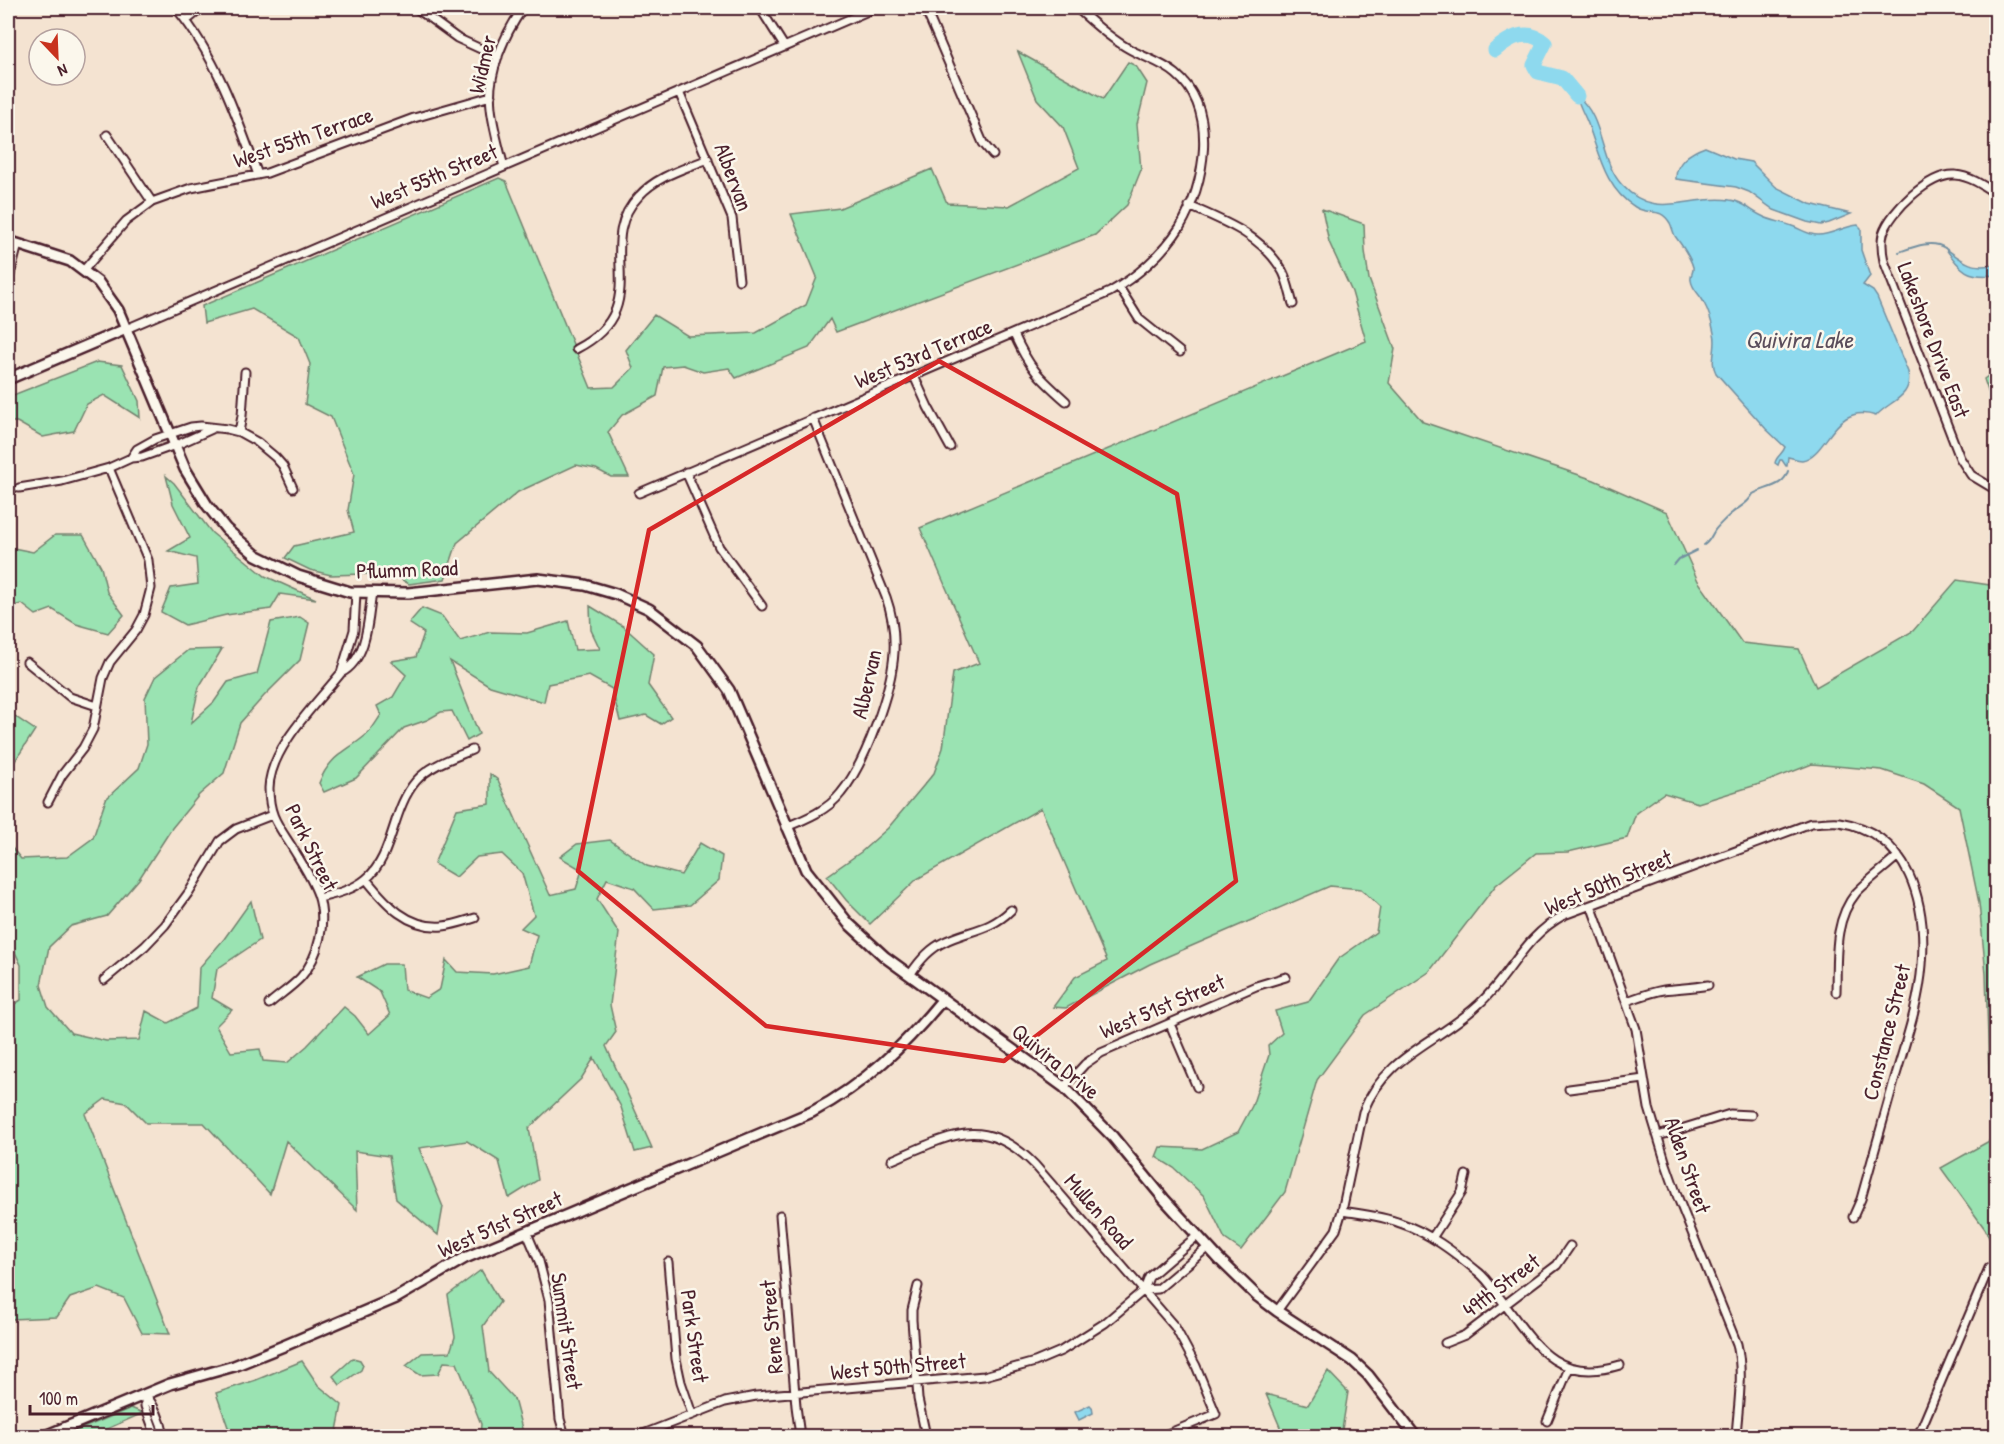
<svg xmlns="http://www.w3.org/2000/svg" width="2004" height="1444" viewBox="0 0 2004 1444" font-family="'Patrick Hand',sans-serif">
  <style>
    .green { fill: #9ae3b2; stroke: #72816e; stroke-width: 1.5 }
    .water { fill: #8ed9ee; stroke: #738fa0; stroke-width: 1.5 }
    .lines { fill: none; stroke-linecap: round; stroke-linejoin: round }
    .stream { stroke: #738fa0; stroke-width: 2 }
    .river { stroke: #8ed9ee; stroke-width: 15 }
    .street-casing { stroke: #4a1f2b; stroke-width: 11 }
    .secondary-casing { stroke: #4a1f2b; stroke-width: 14 }
    .street { stroke: #fbf7ec; stroke-width: 7 }
    .secondary { stroke: #fbf7ec; stroke-width: 9 }
    .marked { fill: none; stroke: #d62828; stroke-width: 4.5; stroke-linejoin: round }
    .labels { text-anchor: middle; dominant-baseline: central; stroke-width: 5; stroke-linejoin: round; paint-order: stroke }
    .street-label { font-size: 22px; fill: #4a1f2b; stroke: #fbf7ec }
    .water-label { font-size: 24px; font-style: italic; fill: #5b4e5c; stroke: #fbf7ec }
  </style>
  <rect width="100%" height="100%" fill="#f4e3d1"/>
  <filter id="ink" filterUnits="userSpaceOnUse"><feTurbulence type="fractalNoise" baseFrequency=".0167" numOctaves="2"/><feDisplacementMap in="SourceGraphic" scale="12" xChannelSelector="R" yChannelSelector="G"/><feConvolveMatrix kernelMatrix="1 2 1 2 8 2 1 2 1" color-interpolation-filters="sRGB"/></filter>
  <g filter="url(#ink)">
    <!-- green -->
    <path class="green" d="M1018,52l85,47 25,-37 8,4 11,17 -10,41 4,46 -14,35 -32,30 -259,97 -6,-13 -21,29 -73,30 -7,-10 -26,4 -20,-7 -20,2 -6,29 -35,19 -14,17 21,45h-18l-15,-8 -20,-4 -58,27 -61,51 -12,36 -36,5 -7,-4 -4,-7 -67,2 -21,-5 -25,-12 9,-12 60,-14 -6,-22 6,-36 -23,-57 -26,-13 5,-40 -11,-27 -47,-28 -48,14 -2,-17 297,-128 7,3 85,207 23,-1 19,-19 -7,-18 28,-35 34,21 68,-3 50,-28 11,-28 -26,-63 49,-6 92,-39 15,34 62,3 70,-38 -16,-41 -26,-28z
      M1322,209l42,15 1,27 4,28 26,70 -6,34 34,39 171,58 73,32 31,69 44,62 57,6 17,38 97,-56 44,-51 39,6v667l-11,-24 -44,-61 50,-28 -5,-166 -7,-71 -20,-96 -35,-23 -42,-14 -70,-6 -46,18 -68,21 -34,-10 -28,20 -9,25 -59,14 -32,1 -40,32 -67,87 -64,43 -48,65 -32,112 -44,58 -16,-11 -21,-43 -30,-28 -18,-11 4,-10 42,2 36,-17 14,-26 17,-51 -1,-9 14,-13 -7,-22 33,-9 30,-43 38,-27 4,-25 -19,-18 -31,-3 -180,78 -84,44 -13,-1 22,-30 32,-16 -66,-153 -124,71 -47,45 -24,-24 -19,-24 34,-24 27,-24 46,-55 9,-25 10,-75 26,-10 -59,-135 446,-187 -14,-49 -23,-50z
      M97,362l25,3 17,36 1,17 -36,-23 -17,9 -13,27 -31,6 -26,-15h-9v-25z
      M1996,370v45l-12,-36z
      M166,476l8,7 38,50 53,43 51,23 -36,-5 -9,15 -45,6 -41,10 -24,-13 10,-24 27,-4 -2,-26 -28,-7 22,-13 -17,-34z
      M55,535h28l18,32 6,25 17,23 -16,18 -32,-9 -24,-15 -16,6 -14,-11 -14,3v-60l25,5z
      M590,606l33,20 31,28 -6,31 23,32 -10,7 -15,-9 -26,6 -8,-32 -23,-13 -41,8 -4,18 -54,-16 -40,-25 29,73 -12,7 -15,-30 -11,1 -14,8 -23,8 -48,50 -32,14 -5,-9c11,-28 26,-30 47,-48 6,-5 10,-13 15,-20l-4,-9 16,-9 13,-22 -15,-14 25,-4 8,-24 -15,-10 13,-15 20,8 18,25 30,-9 37,1 41,-12 7,29 25,-1 -9,-19z
      M300,617l9,6 -9,37 -36,36 -24,27 -16,50 -25,22 -27,33 -33,51 -32,37 -36,10 -22,21 -8,38 7,22 23,26 35,8 33,-1 7,-29 22,12 29,-15 2,-40 25,-29 27,-38 9,39 -43,29 -5,29 20,12 -16,16 15,26 29,-3 3,12 24,2 20,-17 37,-39 11,9 14,18 21,-19 -10,-23 -23,-15 27,-13h18l2,26 22,8 14,-9 6,-29 11,12 36,2 36,-8 8,-31 -16,-7 13,-13 -12,-42 -20,-19 -25,3 -21,20 -22,-13 23,-55 33,-5v-30l8,6 52,115 26,-6 6,-19 -22,-13 17,-13 33,-4 37,26 34,9 19,-32 22,13 -3,24 -29,25 -36,4 -20,-21 -27,-9 -10,20 22,34 -9,72 6,27 -10,14 46,102 -17,4 -14,-45 -27,-49 -13,21 -52,49 9,52 -29,18 -10,-37 -32,-20 -48,7 24,59 -5,28 -42,-36 -7,-43 -34,-5 2,59 -71,-69 -16,53 -66,-71h-58l-20,-20 -21,-4 -20,15 85,220 -28,-1 -18,-35 -25,-10 -29,10 -13,19 -46,2 -3,2v-313l13,-8v-35l-13,-28v-94l13,16 46,-2 26,-19 13,-39 33,-31 8,-24 -2,-46 10,-21 33,-27 34,-1 -23,38 -8,36 23,-21 14,-20 29,-8 14,-52z
      M8,651l2,3 -2,27 2,32 25,17 -27,42z
      M481,1270l19,32 -17,24 6,46 25,27 10,37h-44l1,-12 -24,-61 -13,-1 -6,12 -18,1 -14,-9 16,-13 28,-1 5,-15 -7,-42z
      M353,1358l7,2 3,5 -2,5 -21,15 -7,-9z
      M302,1361l16,24 24,20 -6,31h-100l-8,-9 -12,-34 40,-13z
      M1328,1371l20,21 -7,44h-64l3,-9 -14,-33 42,11z
      M131,1408l12,5 -52,23h-27z"/>
    <!-- water -->
    <path class="water" d="M1577,96c28,22 22,64 45,89 34,37 66,9 108,15 13,1 20,11 32,16 9,5 21,6 30,10 9,3 16,9 26,9 14,0 26,-9 40,-10l3,3v22l9,26 -7,9 10,6 4,6 31,75c5,26 -18,28 -32,44 -43,-15 -48,40 -74,44 -5,0 -9,-2 -14,-3l-1,9h-1l-4,-6h-2l-2,5 -3,-2c1,-7 8,-9 10,-16l-19,-18 -50,-56c-7,-13 2,-25 -2,-40 -2,-10 -5,-21 -10,-30 -3,-8 -12,-13 -13,-23 -1,-5 3,-8 2,-13 -3,-11 -12,-23 -18,-31 -2,-4 -3,-9 -5,-13 -10,-17 -21,-7 -35,-16 -28,-17 -35,-49 -45,-77 -3,-12 -11,-22 -13,-34z
      M1705,147l29,12 17,3 25,25 34,17 41,10 -22,9 -8,2 -14,-3 -33,-12 -25,-18 -13,-5 -60,-8c-1,-17 15,-27 29,-32z
      M1945,248c19,14 27,22 51,16v11c-29,3 -34,-4 -51,-27z
      M1090,1405l2,2 1,6 -14,7 -4,-8z"/>
    <g class="lines">
      <!-- stream -->
      <path class="stream" d="M1899,252c14,-5 33,-13 46,-4
        M1704,545c6,-4 7,-9 11,-15 3,-4 13,-14 17,-17 8,-7 15,-8 21,-19 12,-7 31,-7 35,-23
        M1674,565l5,-6 18,-9"/>
      <!-- river -->
      <path class="river" d="M1495,50c15,-13 33,-22 50,-7l-11,22 4,7 24,6 15,18"/>
      <defs>
        <path id="street" d="M176,8c40,48 61,108 82,167
          M416,8l41,30 41,19
          M760,8l24,38
          M925,8l58,135 10,12
          M186,21l16,-13
          M679,92l53,126 7,62
          M107,135l45,67
          M504,167c-5,-19 -11,-40 -13,-59 -4,-35 13,-73 32,-100
          M1996,194c-12,-8 -26,-18 -41,-19 -25,-2 -65,36 -72,59 -2,9 -1,18 1,27l76,197 11,17 25,15
          M1189,206c37,16 74,30 94,66 5,10 7,22 10,32
          M83,271l43,-50 26,-19 39,-14 76,-15 147,-55 77,-22
          M9,279l9,-35
          M1119,287l20,32 41,33
          M126,329l749,-321
          M1014,334c15,34 25,43 52,67
          M576,349c82,-42 15,-104 63,-153 18,-20 45,-27 69,-37
          M914,376l14,31 22,40
          M239,432l3,-16 3,-44
          M131,458l6,-9 18,-10 36,-12 10,-1 26,3 12,3 18,10 18,15 8,9 10,22
          M686,472l33,75 43,59
          M19,488l43,-7 47,-13 22,-10 11,-1 39,-14 31,-14
          M639,493l471,-201c26,-15 53,-38 70,-65 25,-42 39,-117 -4,-153 -13,-11 -30,-16 -45,-24 -20,-11 -37,-26 -54,-42
          M27,662l43,35 27,9
          M341,673l13,-43 2,-38
          M48,802l14,-27 21,-27 10,-19 10,-51 7,-16 26,-32 8,-15 7,-27 -3,-28 -39,-92
          M786,827c20,-8 42,-17 55,-34 24,-29 51,-103 53,-141 1,-19 -2,-38 -8,-55l-73,-179
          M366,879c20,25 42,50 77,47 11,-1 22,-5 32,-8
          M319,898c16,-4 34,-8 47,-19 28,-23 25,-69 50,-98 14,-16 37,-23 56,-31
          M1591,905l45,124 13,79 17,56 12,34 59,146c7,30 1,62 -1,92
          M910,975c9,-14 19,-26 34,-33 24,-12 46,-11 67,-32
          M104,980l41,-34 20,-21 24,-33 31,-51 16,-12 36,-14
          M1836,992c1,-34 -3,-71 20,-99 10,-11 30,-26 42,-37
          M1627,1001c12,-4 24,-9 37,-11 15,-2 29,-2 44,-5
          M269,1004c10,-9 23,-17 32,-27 18,-20 26,-55 17,-82 -6,-17 -17,-33 -26,-48 -14,-22 -23,-31 -23,-59 1,-40 48,-85 72,-115 27,-14 27,-54 31,-81
          M1170,1024l27,63
          M1064,1087l21,-23 16,-11 155,-67 30,-9
          M1569,1089l75,-10
          M1658,1136l72,-22 21,1
          M892,1160c57,-24 92,-47 143,5l140,162 21,39 20,48 -54,22
          M1342,1211c19,3 40,5 58,12 28,9 54,29 77,48 11,8 18,21 26,31 33,45 55,82 117,63
          M780,1215l16,191 4,30
          M527,1233l12,28 10,39 11,119 5,17
          M1432,1238l30,-46 4,-17
          M668,1262l8,97 5,23 11,32
          M918,1286l-6,24v10l6,79 8,37
          M1144,1290l14,-1 50,-42
          M1277,1311l59,-81 6,-19 21,-99c23,-58 75,-69 116,-108 33,-30 43,-66 85,-89l247,-92c9,0 19,-2 28,-1 71,11 88,82 83,143 -3,40 -18,81 -29,120 -11,38 -21,76 -32,114l-8,18
          M1445,1343l20,-8 92,-70 13,-19
          M145,1394c11,13 16,26 19,42
          M145,1394v12l11,30
          M1547,1421l22,-53
          M638,1436l87,-34 31,-6 228,-20 51,-14 26,-11 44,-28 39,-33 5,-13 48,-41
          M1918,1436l71,-168"/>
        <path id="secondary" d="M8,241l62,20 28,21 20,28 67,159 22,36 19,24 30,26 42,21 52,16 58,1 130,-14 47,6 31,9 33,15 48,37 32,44 77,180 42,53 37,34 179,130 49,50 51,62 55,60 38,37 20,15 75,49 16,15 47,61
          M8,379l118,-50
          M45,1436l125,-52 64,-18 52,-21 110,-47 69,-40 347,-146c53,-28 93,-67 130,-112"/>
      </defs>
      <!-- street casing -->
      <use href="#street" class="street-casing"/>
      <!-- secondary casing -->
      <use href="#secondary" class="secondary-casing"/>
      <!-- street -->
      <use href="#street" class="street"/>
      <!-- secondary -->
      <use href="#secondary" class="secondary"/>
    </g>
  </g>
  <!-- marked area -->
  <path class="marked" d="M939,361l238,133 59,387 -232,180 -238,-35 -188,-155 71,-341z"/>
  <g class="labels">
    <!-- street labels -->
    <g class="street-label">
      <text transform="translate(482 64) rotate(-77)">Widmer</text>
      <text transform="translate(303 137) rotate(-19)">West 55th Terrace</text>
      <text transform="translate(434 176) rotate(-23)">West 55th Street</text>
      <text transform="translate(734 177) rotate(69)">Albervan</text>
      <text transform="translate(1934 340) rotate(69)">Lakeshore Drive East</text>
      <text transform="translate(923 353) rotate(-23)">West 53rd Terrace</text>
      <text transform="translate(407 569) rotate(-2)">Pflumm Road</text>
      <text transform="translate(866 684) rotate(-77)">Albervan</text>
      <text transform="translate(312 847) rotate(64)">Park Street</text>
      <text transform="translate(1608 882) rotate(-23)">West 50th Street</text>
      <text transform="translate(1162 1006) rotate(-23)">West 51st Street</text>
      <text transform="translate(1886 1032) rotate(-76)">Constance Street</text>
      <text transform="translate(1056 1061) rotate(39)">Quivira Drive</text>
      <text transform="translate(1688 1165) rotate(71)">Alden Street</text>
      <text transform="translate(1099 1211) rotate(49)">Mullen Road</text>
      <text transform="translate(500 1224) rotate(-24)">West 51st Street</text>
      <text transform="translate(1501 1285) rotate(-37)">49th Street</text>
      <text transform="translate(771 1327) rotate(-95)">Rene Street</text>
      <text transform="translate(567 1331) rotate(82)">Summit Street</text>
      <text transform="translate(695 1336) rotate(82)">Park Street</text>
      <text transform="translate(898 1366) rotate(-5)">West 50th Street</text>
    </g>
    <!-- water labels -->
    <g class="water-label">
      <text x="1799" y="339">Quivira Lake</text>
    </g>
  </g>
  <!-- margin -->
  <rect width="2004" height="1444" fill="none" stroke="#fbf7ec" stroke-width="30"/>
  <rect x="15" y="15" width="1974" height="1414" fill="none" stroke="#4a1f2b" stroke-width="2" filter="url(#ink)"/>
  <!-- north arrow -->
  <g transform="translate(57 57) rotate(157)"><circle r="28" fill="#fbf7ec" stroke="#b4a19f" stroke-width="1.5"/>
  <path d="M0-4.5L10 22L0 15L-10 22Z" fill="#c8321e"/>
  <text y="-9" font-size="16" font-weight="bold" text-anchor="middle" fill="#4a1f2b">N</text>
  </g>
  <!-- scale -->
  <path d="M30 1405v9h123v-9" fill="none" stroke="#4a1f2b" stroke-width="3"/>
  <text x="39" y="1405" font-size="18" fill="#4a1f2b" stroke="#fbf7ec" stroke-width="4.5" paint-order="stroke">100 m</text>
</svg>
